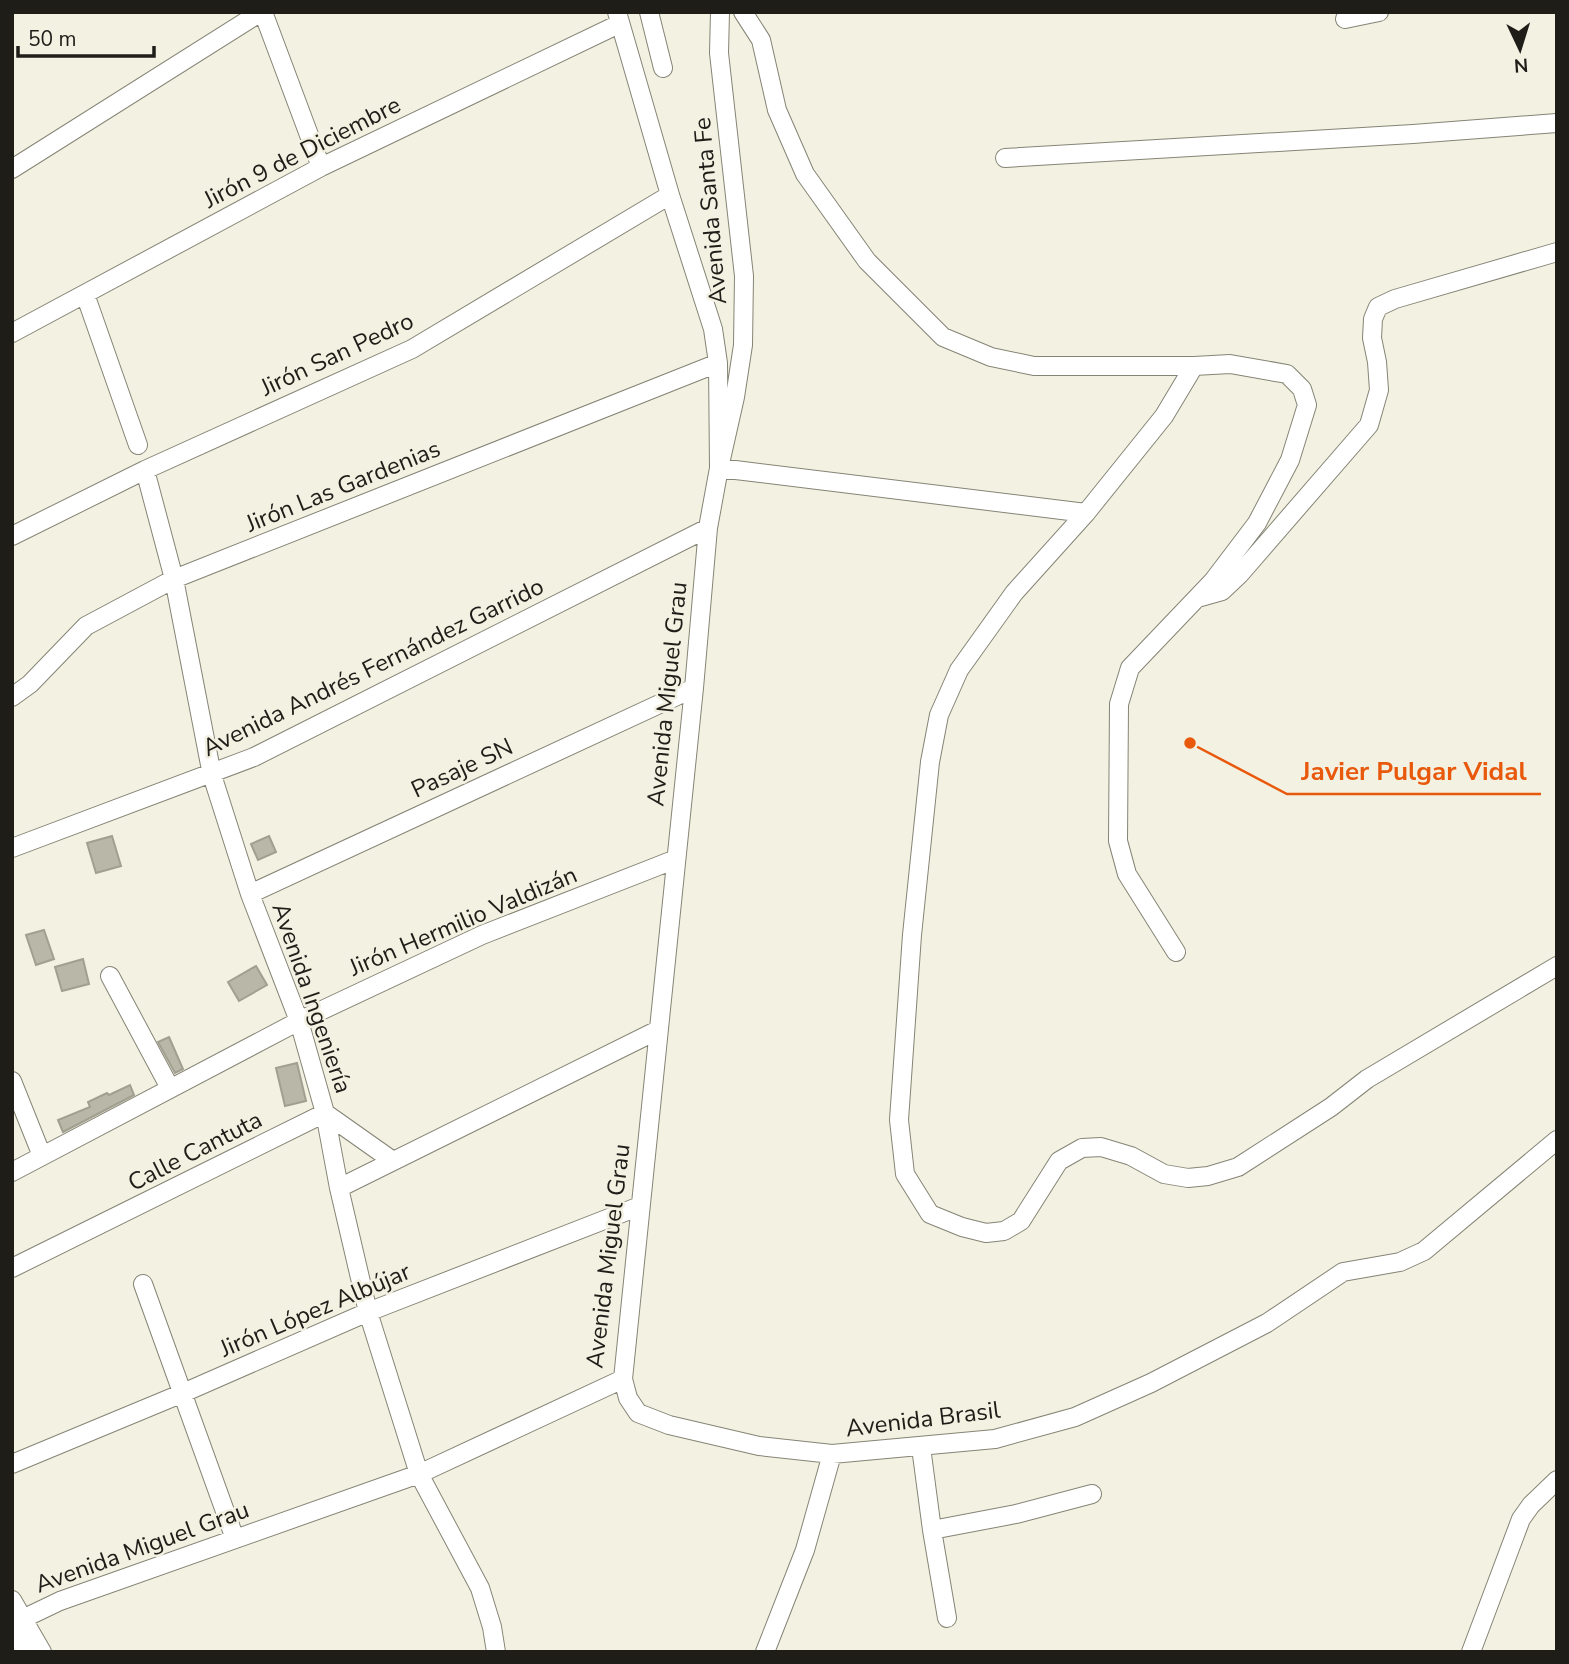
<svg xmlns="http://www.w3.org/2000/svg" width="1569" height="1664" viewBox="0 0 1569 1664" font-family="'Nunito Sans',sans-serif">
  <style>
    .building { fill: #b9b7a8; stroke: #a19f90; stroke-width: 2 }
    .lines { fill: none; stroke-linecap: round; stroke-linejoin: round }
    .minor-casing { stroke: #858475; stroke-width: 20 }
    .minor { stroke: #fff; stroke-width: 18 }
    .labels { text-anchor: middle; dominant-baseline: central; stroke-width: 5; stroke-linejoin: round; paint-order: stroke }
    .street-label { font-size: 24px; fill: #1e1d18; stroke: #f3f1e2 }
    .leader { fill: none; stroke: #e8590c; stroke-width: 2.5 }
    .callout-dot { fill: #e8590c; stroke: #f3f1e2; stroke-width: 2.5 }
    .callout-label { font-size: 26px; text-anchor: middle; font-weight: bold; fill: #e8590c; stroke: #f3f1e2; stroke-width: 5; stroke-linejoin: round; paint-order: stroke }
  </style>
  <rect width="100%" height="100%" fill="#f3f1e2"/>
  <!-- building -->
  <path class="building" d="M112,836l9,30 -25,7 -9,-30z
    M269,836l7,16 -18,8 -7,-16z
    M44,930l10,29 -18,6 -10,-30z
    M83,959l6,25 -27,7 -7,-24z
    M256,966l11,19 -28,16 -11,-19z
    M169,1037l14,32 -8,4 -17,-31z
    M297,1063l9,38 -21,5 -9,-38z
    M130,1085l4,10 -71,37 -5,-12 32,-13 -2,-5 19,-9 2,2z"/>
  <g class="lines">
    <defs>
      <path id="minor" d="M263,12l58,155
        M617,12l53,183 43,134 5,34 1,105 367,45
        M649,12l14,56
        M720,12l-1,41 25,223 -1,69 -8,52 -16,71 -11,60 -14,160 -71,691 5,19 10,15 31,12 90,21 73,8 163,-15 80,-22 76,-34 116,-60 76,-51 57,-10 24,-11 133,-111
        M743,12l18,28 16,70 28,64 62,87 76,76 48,20 43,9h160l36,-2 57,10 15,15 5,16 -17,55 -33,63 -44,58 -83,87 -11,36 -1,137 9,33 49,78
        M1345,19l34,-7
        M1005,158l408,-24 144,-11
        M12,169l249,-157
        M85,294l53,151
        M12,333l309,-166 298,-143
        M1194,366l-30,50 -78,97 -72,80 -55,77 -20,45 -9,47 -18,173 -13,185 6,54 25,40 32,13 24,6 18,-2 17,-10 38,-60 23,-13 19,-1 30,9 33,18 24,4 20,-2 30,-9 93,-60 36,-28 190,-113
        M145,470l29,109 38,196 38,119 49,127 26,92 14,75 29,124 51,162 61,114 12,39 4,25
        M12,536l133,-66 267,-121 258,-154
        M1197,598l25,-7 17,-16 130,-150 10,-35 -2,-28 -5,-24 1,-19 5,-12 17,-8 162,-47
        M12,697l18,-13 56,-58 88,-47 544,-216
        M12,848l242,-91 454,-229
        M250,894l444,-206
        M110,976l60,112
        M12,1081l30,75
        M12,1172l287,-151 183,-86 194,-76
        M339,1188l319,-158
        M12,1268l313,-155 68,48
        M143,1284l92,255
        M921,1447l11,83 15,88
        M12,1464l171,-71 185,-81 272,-106
        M932,1530l84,-16 76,-20
        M12,1600l30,52
        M12,1624l48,-23 359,-127 204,-95
        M12,1631l12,21
        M765,1652l40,-102 27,-96
        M1471,1652l50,-133 10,-14 26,-25"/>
    </defs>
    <!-- minor casing -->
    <use href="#minor" class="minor-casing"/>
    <!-- minor -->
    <use href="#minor" class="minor"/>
  </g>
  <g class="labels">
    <!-- street labels -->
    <g class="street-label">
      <text transform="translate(302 152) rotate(-27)">Jirón 9 de Diciembre</text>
      <text transform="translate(710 211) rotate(-95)">Avenida Santa Fe</text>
      <text transform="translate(337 354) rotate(-25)">Jirón San Pedro</text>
      <text transform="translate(343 486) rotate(-22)">Jirón Las Gardenias</text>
      <text transform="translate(373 667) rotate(-26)">Avenida Andrés Fernández Garrido</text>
      <text transform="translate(667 694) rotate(-84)">Avenida Miguel Grau</text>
      <text transform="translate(462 768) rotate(-25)">Pasaje SN</text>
      <text transform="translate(463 921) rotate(-23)">Jirón Hermilio Valdizán</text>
      <text transform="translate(312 998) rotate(71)">Avenida Ingeniería</text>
      <text transform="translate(195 1151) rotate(-27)">Calle Cantuta</text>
      <text transform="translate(608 1256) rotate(-83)">Avenida Miguel Grau</text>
      <text transform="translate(315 1310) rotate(-23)">Jirón López Albújar</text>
      <text transform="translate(923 1419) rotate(-7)">Avenida Brasil</text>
      <text transform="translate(142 1547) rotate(-20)">Avenida Miguel Grau</text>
    </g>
  </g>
  <!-- callouts -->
  <path class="leader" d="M1190 743L1287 794H1541"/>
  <circle class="callout-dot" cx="1190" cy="743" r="7"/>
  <g class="callout-label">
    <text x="1414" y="780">Javier Pulgar Vidal</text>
  </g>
  <!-- border -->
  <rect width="1569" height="1664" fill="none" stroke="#1e1d18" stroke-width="28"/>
  <!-- north arrow -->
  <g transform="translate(1520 49) rotate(176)" stroke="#f3f1e2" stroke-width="5" paint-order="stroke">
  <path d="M0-5L12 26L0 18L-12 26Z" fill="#1e1d18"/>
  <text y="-10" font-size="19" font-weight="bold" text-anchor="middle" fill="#1e1d18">N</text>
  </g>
  <!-- scale -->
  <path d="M18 46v10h136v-10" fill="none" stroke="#1e1d18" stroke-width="3.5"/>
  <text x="28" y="46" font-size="21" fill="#1e1d18" stroke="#f3f1e2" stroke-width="5" paint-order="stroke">50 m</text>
</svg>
